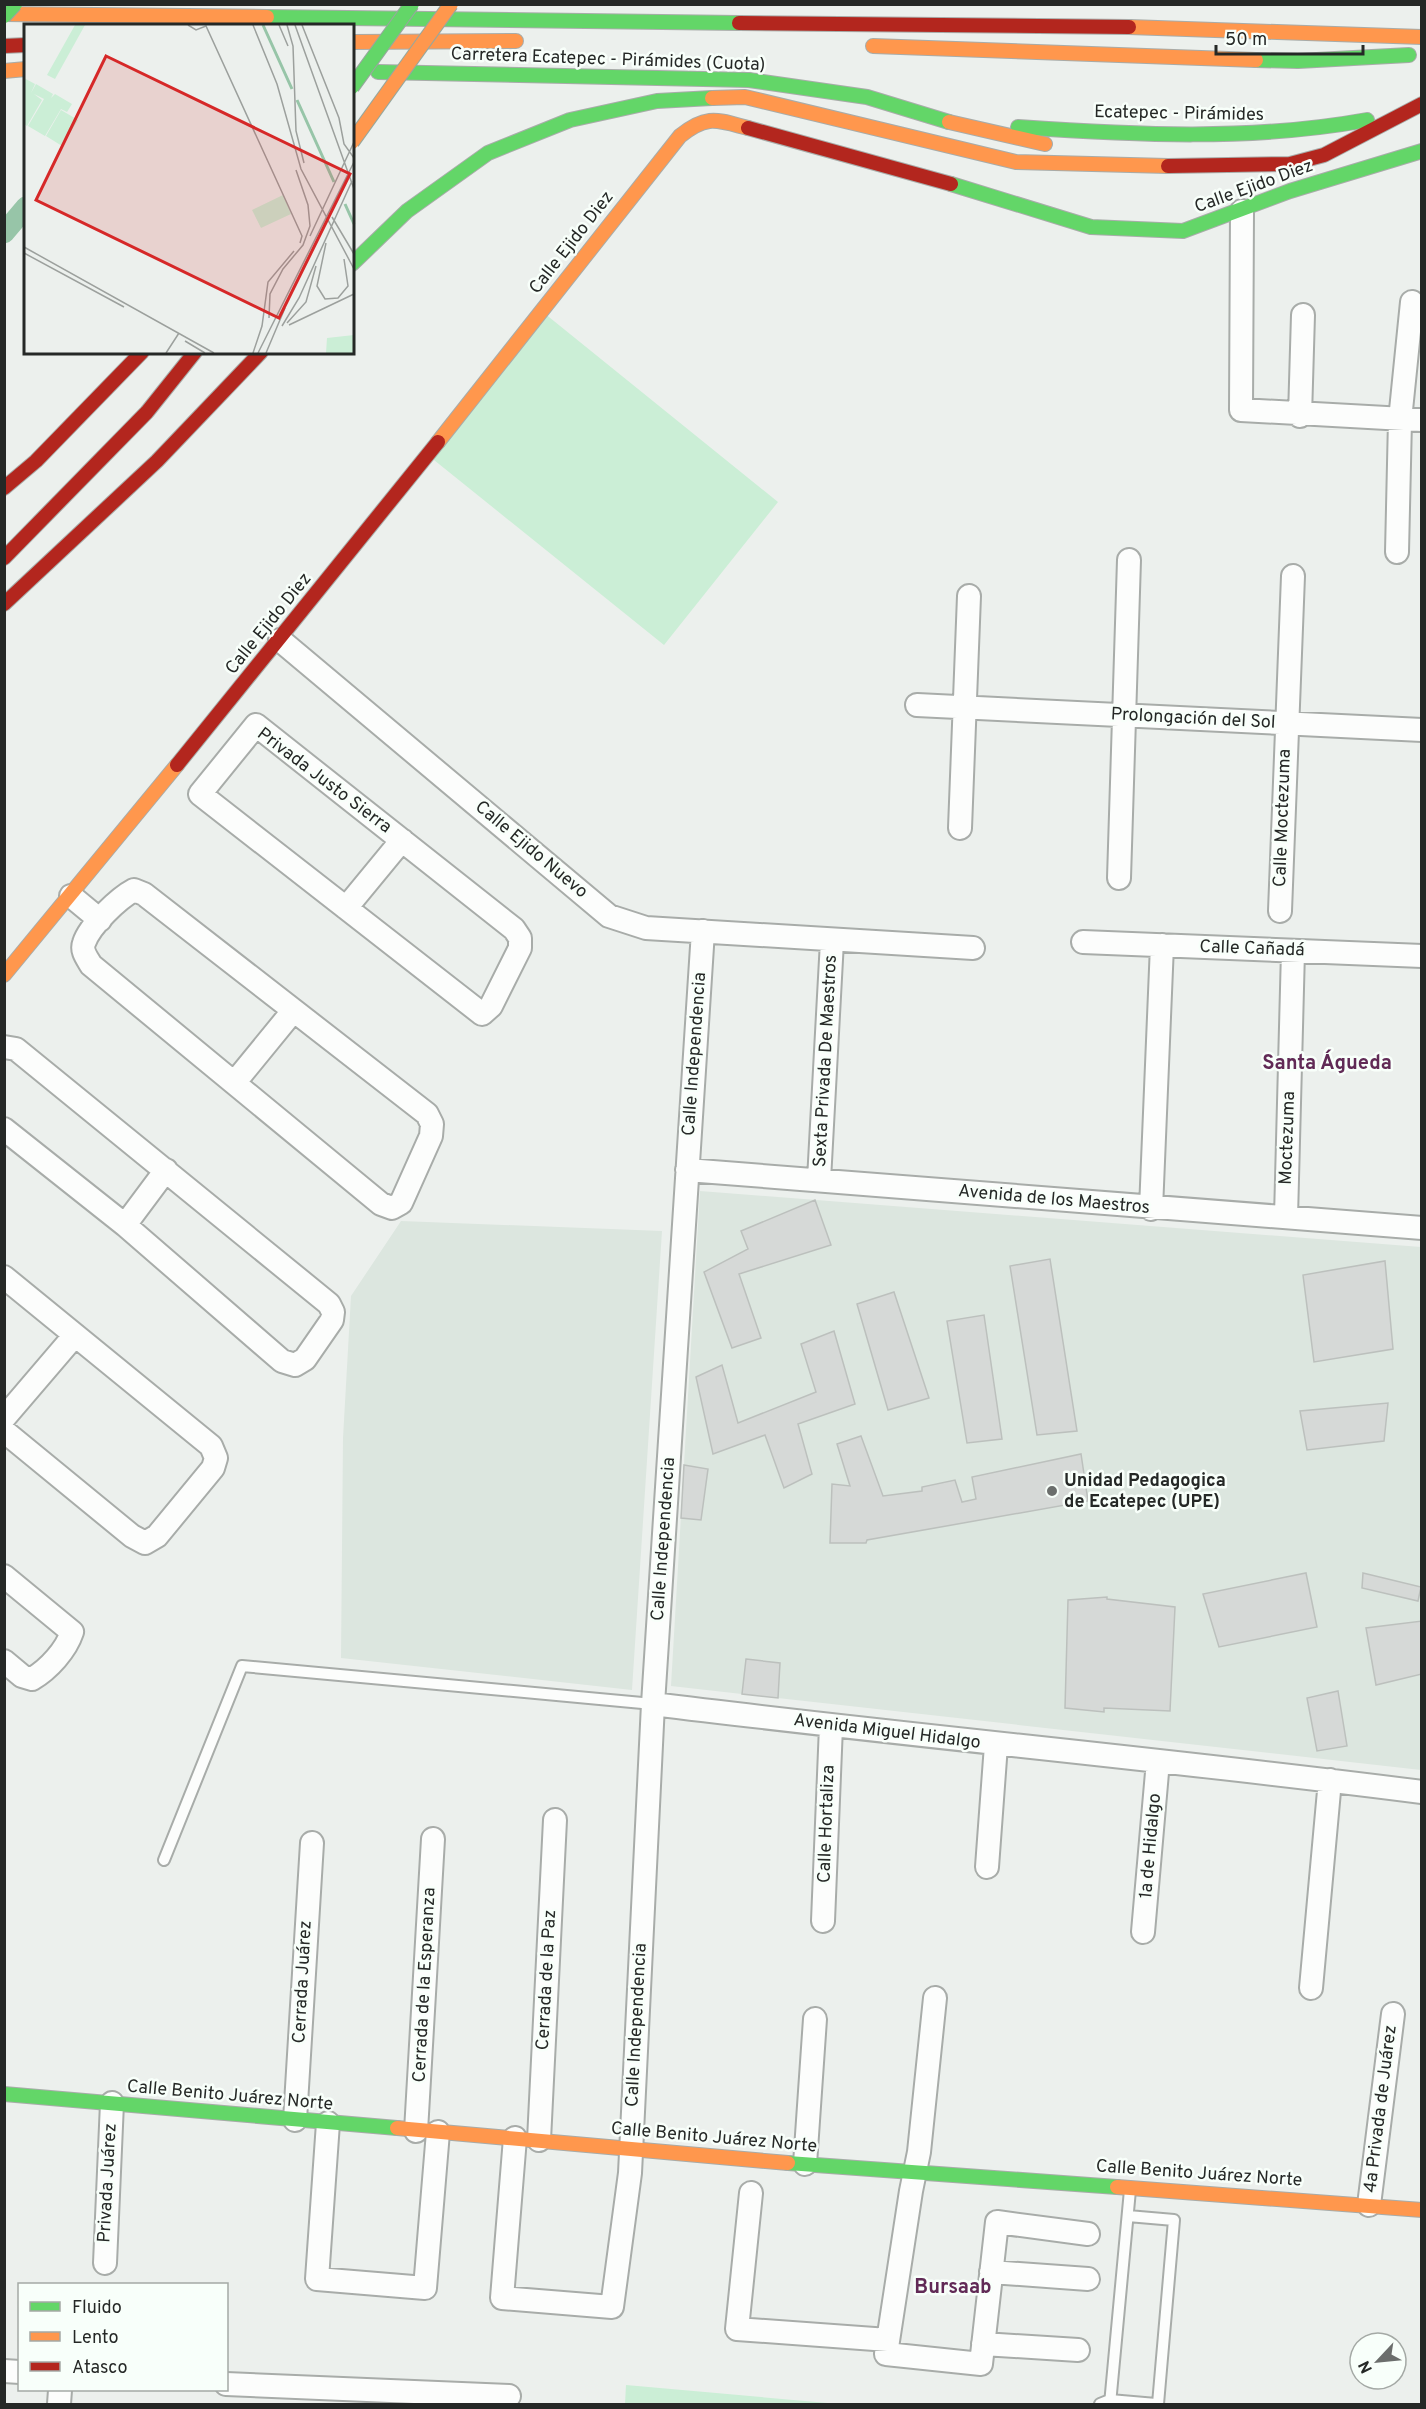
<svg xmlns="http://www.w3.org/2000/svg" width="1426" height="2409" viewBox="0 0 1426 2409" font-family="Overpass,sans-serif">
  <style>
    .built { fill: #dce6df }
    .green { fill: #cbeed6 }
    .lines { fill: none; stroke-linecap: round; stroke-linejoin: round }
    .canal { stroke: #97c5a8; stroke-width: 21 }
    .building { fill: #d6d9d7; stroke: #bcc0bd; stroke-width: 1.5 }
    .lane-casing { stroke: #a8aca9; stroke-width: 14 }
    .street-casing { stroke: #a8aca9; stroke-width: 26 }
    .fast-casing { stroke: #a8aca9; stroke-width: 16 }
    .slow-casing { stroke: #a8aca9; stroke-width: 16 }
    .jam-casing { stroke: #a8aca9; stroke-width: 16 }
    .lane { stroke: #fcfdfc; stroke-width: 10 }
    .street { stroke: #fcfdfc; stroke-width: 22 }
    .fast { stroke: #63d668; stroke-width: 14 }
    .slow { stroke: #ff974d; stroke-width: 14 }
    .jam { stroke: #b3261e; stroke-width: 14 }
    .fast-bridge-casing { stroke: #97a79d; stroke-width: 16; stroke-linecap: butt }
    .slow-bridge-casing { stroke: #97a79d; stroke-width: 16; stroke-linecap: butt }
    .fast-bridge { stroke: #63d668; stroke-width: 14 }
    .slow-bridge { stroke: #ff974d; stroke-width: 14 }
    .poi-dot { fill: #6b6e6c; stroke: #f8fffa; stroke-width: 2 }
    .labels { text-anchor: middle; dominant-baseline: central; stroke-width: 5; stroke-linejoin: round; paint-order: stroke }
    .street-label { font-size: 18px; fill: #252826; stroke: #f8fffa }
    .poi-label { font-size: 18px; font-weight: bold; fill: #252826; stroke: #f8fffa; text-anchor: start }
    .neighbourhood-label { font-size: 20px; font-weight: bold; fill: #612a56; stroke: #f8fffa }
    .inset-river { fill: none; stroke: #97c5a8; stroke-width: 3 }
    .inset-road { fill: none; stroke: #9ca09d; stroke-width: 1.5 }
    .view { fill: #d62828; fill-opacity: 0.15; stroke: #d62828; stroke-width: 3 }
    .inset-edge { fill: none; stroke: #252826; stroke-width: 3 }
  </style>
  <rect width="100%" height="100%" fill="#ecf0ed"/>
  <!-- built -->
  <path class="built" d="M700,1191l721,56v523l-750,-84z
    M401,1221l261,10 -30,459 -291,-32 2,-220 8,-142z"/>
  <!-- green -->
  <path class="green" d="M544,313l234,189 -114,143 -235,-189z
    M626,2385l213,19h-214z"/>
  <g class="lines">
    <!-- canal -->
    <path class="canal" d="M4,233l22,-26"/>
  </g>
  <!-- building -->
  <path class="building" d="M815,1200l16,45 -92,29 22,64 -29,10 -28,-76 44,-23 -7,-18z
    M1050,1259l27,172 -40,4 -27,-169z
    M1385,1261l8,88 -79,13 -11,-87z
    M894,1292l35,106 -41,12 -31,-106z
    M984,1315l18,124 -35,4 -20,-122z
    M834,1331l21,73 -57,20 14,50 -28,14 -19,-53 -52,19 -17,-77 26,-12 16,58 78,-31 -15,-48z
    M1388,1403l-4,38 -77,9 -7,-39z
    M861,1436l22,60 39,-5v-4l33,-7 7,22 14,-3 -4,-22 109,-23 7,47 -221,39 -1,3h-36l2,-59 18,2 -13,-42z
    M684,1465l24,4 -7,51 -20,-2z
    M1306,1573l11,54 -98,20 -16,-53z
    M1363,1573l58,14 -3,14 -56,-13z
    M1107,1597v2l68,8 -5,104 -66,-3v4l-39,-4 3,-108z
    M1422,1621v53l-46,11 -10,-57z
    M746,1659l34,4 -2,35 -36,-4z
    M1338,1691l9,55 -30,5 -10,-53z"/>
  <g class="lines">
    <defs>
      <path id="lane" d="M164,1860l78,-194 411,38
        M1128,2216l46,4 -16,184
        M1100,2404l10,-4 46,4
        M1110,2404l20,-214"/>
      <path id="street" d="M1242,211l-1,199 181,10
        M1300,416l3,-101
        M1397,552l3,-132 12,-118
        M280,640l329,276 37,12 327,20
        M917,705l505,25
        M256,725l258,204 6,9v10l-29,58 -9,8 -282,-220z
        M960,828l9,-232
        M1119,878l10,-318
        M134,890l10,4 283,220 5,10 -1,12 -30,67 -9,5 -11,-4 -290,-239c-4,-7 -10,-14 -7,-22 6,-18 35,-45 50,-53z
        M71,896l29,24
        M346,908l56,-68
        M1280,911l13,-335
        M1083,942l339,14
        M4,1047l12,2 313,255 4,8 -1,8 -27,39 -10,6 -13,-4 -157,-136 -121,-96
        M235,1082l58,-71
        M687,1170l735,58
        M819,1180l13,-239
        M1151,1209l11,-264
        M1286,1217l7,-266
        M125,1225l41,-55
        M4,1277l207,169 5,12 -3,10 -56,68 -12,7 -13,-7 -128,-105
        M4,1418l71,-83
        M4,1576l68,56c-6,18 -23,37 -40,47l-10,-3 -18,-15
        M653,1704c256,32 513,55 769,88
        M987,1867l9,-122
        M823,1921l8,-195
        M1143,1932l15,-171
        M1311,1988l19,-208
        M935,1998l-16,154 -8,39 -25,163 95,10 16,-142 91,12
        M295,2120l17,-277
        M328,2123l-11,156 108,9 13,-156
        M416,2131l17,-292
        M515,2138l-13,160 110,9 18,-134 23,-469 50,-773
        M539,2140l16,-320
        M805,2164l10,-145
        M751,2193l-14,136 151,11
        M1369,2205l24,-191
        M105,2263l7,-160
        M991,2272l97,7
        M983,2344l95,6
        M4,2371l16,1
        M226,2384l283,12
        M59,2404l1,-14"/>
      <path id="fast" d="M267,17l472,6
        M1256,60l42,1 111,-6
        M378,72l371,8 118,17 82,25
        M1018,127c117,8 233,14 349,-7
        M951,184l140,43 92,4 107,-40 132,-40
        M352,264l55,-53 81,-58 82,-33 87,-19 55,-3
        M4,2094l393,34
        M788,2163l329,24"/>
      <path id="slow" d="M4,14l263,3
        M1129,27l293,10
        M352,42l164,-1
        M873,46l383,14
        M4,71l22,-2
        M712,98l33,-1 271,65 152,4
        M949,122l96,22
        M438,442l242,-306c27,-22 37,-16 68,-8
        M4,975l173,-210
        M397,2128l391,35
        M1117,2187l305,23"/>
      <path id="jam" d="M739,23l390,4
        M4,46l22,-1
        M748,128l203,56
        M1168,166l122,-2 34,-9 98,-51
        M4,488l32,-27 106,-109
        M4,558l143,-146 48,-60
        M4,604l153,-143 104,-109
        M177,765l261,-323"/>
    </defs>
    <!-- lane casing -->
    <use href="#lane" class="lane-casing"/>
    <!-- street casing -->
    <use href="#street" class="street-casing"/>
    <!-- fast casing -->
    <use href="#fast" class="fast-casing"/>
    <!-- slow casing -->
    <use href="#slow" class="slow-casing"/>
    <!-- jam casing -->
    <use href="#jam" class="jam-casing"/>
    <!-- lane -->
    <use href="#lane" class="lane"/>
    <!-- street -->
    <use href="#street" class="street"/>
    <!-- fast -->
    <use href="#fast" class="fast"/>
    <!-- slow -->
    <use href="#slow" class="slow"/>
    <!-- jam -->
    <use href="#jam" class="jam"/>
    <defs>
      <path id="fast-bridge" d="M4,16l11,-12
        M352,87l60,-83"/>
      <path id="slow-bridge" d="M352,142l99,-138"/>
    </defs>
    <!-- fast-bridge casing -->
    <use href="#fast-bridge" class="fast-bridge-casing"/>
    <!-- slow-bridge casing -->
    <use href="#slow-bridge" class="slow-bridge-casing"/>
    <!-- fast-bridge -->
    <use href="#fast-bridge" class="fast-bridge"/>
    <!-- slow-bridge -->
    <use href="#slow-bridge" class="slow-bridge"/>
  </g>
  <!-- markers -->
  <circle class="poi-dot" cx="1052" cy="1491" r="6"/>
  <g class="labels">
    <!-- street labels -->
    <g class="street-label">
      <text transform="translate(608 60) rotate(2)">Carretera Ecatepec - Pirámides (Cuota)</text>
      <text transform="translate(1179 114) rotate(1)">Ecatepec - Pirámides</text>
      <text transform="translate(1254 187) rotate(-20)">Calle Ejido Diez</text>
      <text transform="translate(572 243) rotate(-52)">Calle Ejido Diez</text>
      <text transform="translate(269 624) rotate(-51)">Calle Ejido Diez</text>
      <text transform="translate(1193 719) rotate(3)">Prolongación del Sol</text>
      <text transform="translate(324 781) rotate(37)">Privada Justo Sierra</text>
      <text transform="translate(1283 818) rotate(-88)">Calle Moctezuma</text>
      <text transform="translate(531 850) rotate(40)">Calle Ejido Nuevo</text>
      <text transform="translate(1252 949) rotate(2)">Calle Cañadá</text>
      <text transform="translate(695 1054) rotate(-86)">Calle Independencia</text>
      <text transform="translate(826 1061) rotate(-87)">Sexta Privada De Maestros</text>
      <text transform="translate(1288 1138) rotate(-88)">Moctezuma</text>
      <text transform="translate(1054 1200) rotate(5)">Avenida de los Maestros</text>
      <text transform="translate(664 1539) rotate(-86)">Calle Independencia</text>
      <text transform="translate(887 1732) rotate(7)">Avenida Miguel Hidalgo</text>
      <text transform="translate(827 1824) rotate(-88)">Calle Hortaliza</text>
      <text transform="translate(1151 1846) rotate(-85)">1a de Hidalgo</text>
      <text transform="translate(547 1980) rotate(-87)">Cerrada de la Paz</text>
      <text transform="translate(303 1982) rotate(-87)">Cerrada Juárez</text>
      <text transform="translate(425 1985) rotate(-87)">Cerrada de la Esperanza</text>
      <text transform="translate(637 2025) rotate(-87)">Calle Independencia</text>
      <text transform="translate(230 2096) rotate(5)">Calle Benito Juárez Norte</text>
      <text transform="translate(1381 2109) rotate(-83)">4a Privada de Juárez</text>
      <text transform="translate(714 2138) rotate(5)">Calle Benito Juárez Norte</text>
      <text transform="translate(1199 2174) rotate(4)">Calle Benito Juárez Norte</text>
      <text transform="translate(108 2183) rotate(-87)">Privada Juárez</text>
    </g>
    <!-- poi labels -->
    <g class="poi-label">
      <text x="1064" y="1481">Unidad Pedagogica<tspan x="1064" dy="21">de Ecatepec (UPE)</tspan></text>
    </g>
    <!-- neighbourhood labels -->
    <g class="neighbourhood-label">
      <text x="1327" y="1064">Santa Águeda</text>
      <text x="953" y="2288">Bursaab</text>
    </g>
  </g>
  <!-- overview -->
  <g transform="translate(24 24)">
    <rect width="330" height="330" fill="#ecf0ed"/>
    <path d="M51,1h10l-30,54 -8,-4zM0,54l11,6 -4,9 5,-9 17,10 -2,4 4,-4 17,10 -5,8 -6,-3 -16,27 -17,-10 16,-27 -10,-5 8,6 -15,26 -3,-2zM37,86l17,10 -16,26 -16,-10zM259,171l8,19 -30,14 -9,-18zM330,311v18h-28l1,-15z" fill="#cbeed6"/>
    <path class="inset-river" d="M239,1l29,64M273,76l37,82M321,180l9,20"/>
    <path class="inset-road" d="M164,1l8,5 10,-4 96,210 -2,7M229,1l24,59 24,85 53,100M255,1l9,21M263,1l6,21 3,85 8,32M271,1l59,164M278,1l37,93 5,26 10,14M308,193l22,37M286,212l44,-94M302,219l-9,43 8,13 13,-1 10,-12 -4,-27M0,223l190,106M0,229l100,54M245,294l1,-24 13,-25 20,-24 7,-19 -2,-21 -12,-35M263,299l19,-21 10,-36M265,301l65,-31M258,302l17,-28 53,-117M161,317l20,12M142,329l13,-20M229,329l9,-27 6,-44 26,-31M234,329l96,-191M242,329l19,-45"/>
    <path class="view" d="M82,32l244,118 -71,144 -243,-118z"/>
    <rect width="330" height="330" class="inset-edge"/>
  </g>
  <!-- border -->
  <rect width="1426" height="2409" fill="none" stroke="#252826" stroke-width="12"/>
  <!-- legend -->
  <rect x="18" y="2283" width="210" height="108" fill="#f8fffa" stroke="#a4a9a5" stroke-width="1.5"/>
  <rect x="30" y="2302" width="30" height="9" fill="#63d668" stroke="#a4a9a5" stroke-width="1.5"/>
  <text x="72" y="2313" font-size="18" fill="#252826">Fluido</text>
  <rect x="30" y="2332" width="30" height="9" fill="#ff974d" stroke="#a4a9a5" stroke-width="1.5"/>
  <text x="72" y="2343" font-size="18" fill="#252826">Lento</text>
  <rect x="30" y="2362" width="30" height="9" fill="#b3261e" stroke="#a4a9a5" stroke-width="1.5"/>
  <text x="72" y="2373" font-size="18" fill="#252826">Atasco</text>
  <!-- north arrow -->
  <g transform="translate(1378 2361) rotate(244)"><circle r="28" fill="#f8fffa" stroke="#a4a9a5" stroke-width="1.5"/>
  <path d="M0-4.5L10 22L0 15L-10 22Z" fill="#6b6e6c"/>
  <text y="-9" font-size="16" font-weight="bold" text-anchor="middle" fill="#252826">N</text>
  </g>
  <!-- scale -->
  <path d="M1216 45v9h147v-9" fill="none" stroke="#252826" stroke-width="3"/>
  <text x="1225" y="45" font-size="18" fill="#252826" stroke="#f8fffa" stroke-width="4.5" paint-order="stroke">50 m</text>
</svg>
